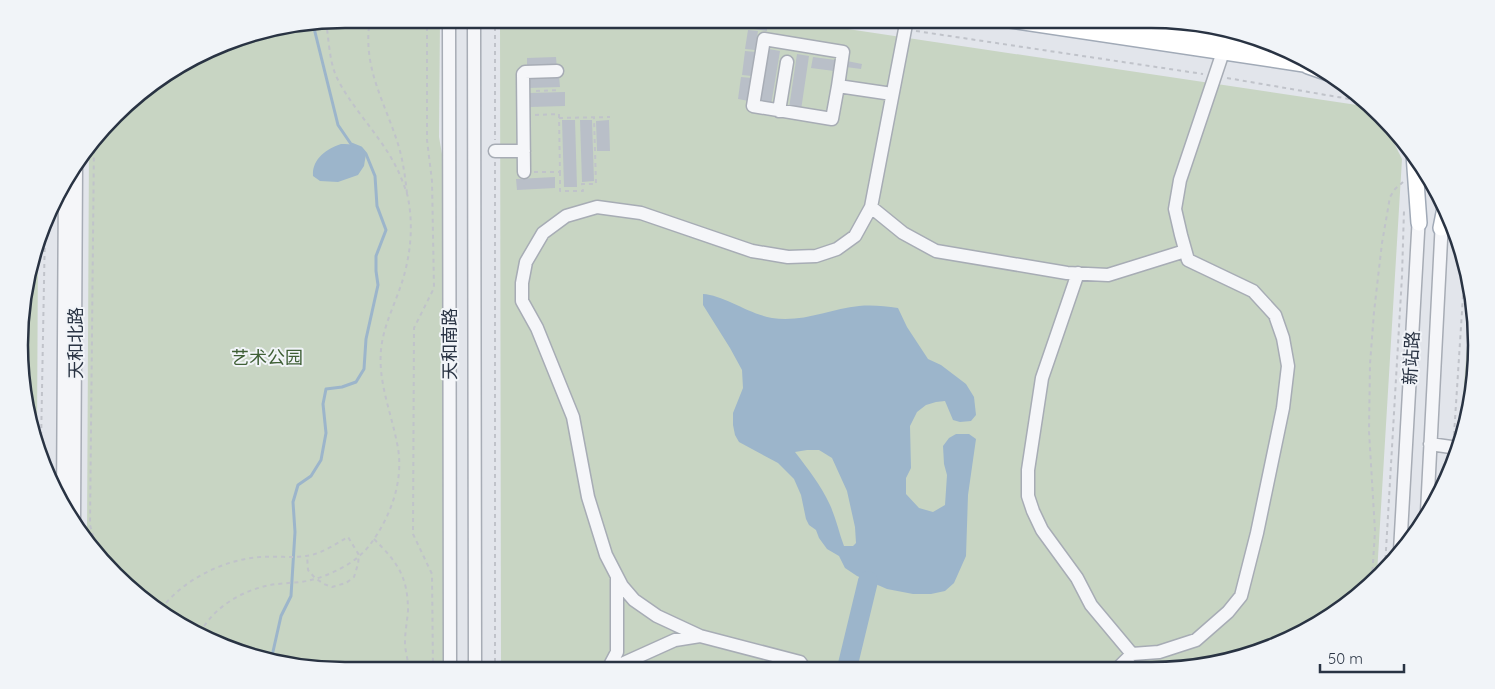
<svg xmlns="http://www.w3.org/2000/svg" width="1495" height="689" viewBox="0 0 1495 689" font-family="Quicksand,'Noto Sans SC',sans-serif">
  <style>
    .green { fill: #c8d5c3 }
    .water { fill: #9cb5cb; fill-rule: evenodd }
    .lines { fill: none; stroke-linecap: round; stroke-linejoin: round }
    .stream { stroke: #9cb5cb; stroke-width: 3 }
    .river { stroke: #9cb5cb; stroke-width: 20 }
    .building { fill: #b9bfc8 }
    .minor-casing { stroke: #a7acb5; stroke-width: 15 }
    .major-casing { stroke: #a1aab7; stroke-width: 18 }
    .path { stroke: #c0c3ca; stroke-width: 2; stroke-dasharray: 4 4; stroke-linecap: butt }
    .minor { stroke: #f5f6f9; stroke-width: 12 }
    .major { stroke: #fff; stroke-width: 15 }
    .labels { text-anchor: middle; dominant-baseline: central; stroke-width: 4; stroke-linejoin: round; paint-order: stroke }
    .street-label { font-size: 18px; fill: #293343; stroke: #f1f4f8 }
    .park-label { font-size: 18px; fill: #3f5f36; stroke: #f1f4f8 }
    .rim { fill: none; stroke: #293343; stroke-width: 2.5 }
  </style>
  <rect width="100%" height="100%" fill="#e2e5eb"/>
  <!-- green -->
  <path class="green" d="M345,19h95l-1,118 7,40v493h-102l-124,-24 -90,-56 -43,-53 2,-388 41,-50 110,-63z
    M500,19h281l576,86 15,12 17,16 13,26 -25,415 -28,29 -74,42 -82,22 -692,3z
    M38,246l-1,188 -15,-47 3,-106z
    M1471,292l5,52 -6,64 -4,12h-1l-3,-8z"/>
  <!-- water -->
  <path class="water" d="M341,144c11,0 18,1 25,10l-2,12 -6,9 -20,7 -18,-1 -7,-5c-1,-17 13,-27 28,-32z
    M703,294c20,1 46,20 69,24 30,5 58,-9 87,-12 13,-1 26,0 39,2l9,19 21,32 13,6 25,19 8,13 2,18 -5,6 -11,1 -7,-2 -8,-19 -9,1 -10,3 -9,7 -7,14 1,42 -5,10v16l13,14 14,4 12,-7 2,-30 -3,-11 -1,-18 6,-8 7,-4h13l7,5 -8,56 -2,61 -12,27 -9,8 -14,3h-18l-26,-5 -30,-13 -12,-8 -6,-12 -12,-7 -8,-11 -3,-8 -7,-5 -3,-6 -5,-24 -7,-16 -16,-16 -39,-21 -4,-7 -2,-10v-12l10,-25 -1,-18 -12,-22 -27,-43zM807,450h12l13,8 15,33 8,36 1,16 -3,3h-9c-5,-13 -8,-28 -14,-41 -9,-20 -22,-36 -35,-53z"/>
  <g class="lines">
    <!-- stream -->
    <path class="stream" d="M272,656l9,-40 10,-20 4,-64 -2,-30 5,-17 13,-9 10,-16 5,-27 -3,-29 3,-15 16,-2 14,-5 8,-13 2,-30 12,-54 -2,-14v-15l10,-26 -9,-24 -2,-30 -9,-22 -5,-6 -10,-4 -13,-19 -25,-101"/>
    <!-- river -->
    <path class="river" d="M848,664l20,-83"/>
  </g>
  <!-- building -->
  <path class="building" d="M754,23l13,1v7l-13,-2z
    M748,30l10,1 -3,19 -10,-1z
    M769,49l11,2 -9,54 -11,-1z
    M745,51l11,1 -4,24 -10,-1z
    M797,54l12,2 -8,54 -12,-2z
    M556,57l1,12h-30v-11z
    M813,57l23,3 -2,11 -23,-3z
    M847,61l15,3 -1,5 -15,-2z
    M559,76l1,11 -32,1 -1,-11z
    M741,77l11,1 -3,23 -11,-2z
    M565,92v14l-35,1 -1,-14z
    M562,120h13l2,67h-13z
    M580,120h12l2,61 -12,1z
    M609,120l1,31h-13l-1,-30z
    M555,177v11l-38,2 -1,-11z"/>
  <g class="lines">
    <defs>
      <path id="minor" d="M449,19l1,651
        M474,19l1,651
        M838,86l-6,33 -79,-13 11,-67 79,13 -5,34 54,8
        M779,111l8,-49
        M495,151h29
        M524,172l-1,-98 2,-2 32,-1
        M871,207l32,26 33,18 131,22 41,2 77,-24
        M1078,273l-36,105 -14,92v26l5,15 9,19 35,48 14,27 41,49
        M1430,444l28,4
        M63,508l2,-329
        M1427,512l15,-292
        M74,521l2,-356
        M1400,551l19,-336
        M700,636l-43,-20 -23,-16 -12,-14 -16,-31 -18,-58 -15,-80 -36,-89 -15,-27v-18l4,-21 17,-29 23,-17 31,-9 44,6 111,38 36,6 28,-1 21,-7 18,-13 16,-29 36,-188
        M1118,668l14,-14 27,-2 37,-12 32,-28 13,-16 16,-63 26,-125 5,-42 -5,-28 -8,-23 -22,-24 -65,-31 -7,-25 -6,-26 5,-29 43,-128
        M608,669l9,-17v-75
        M614,669l10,-6 51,-23 25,-4 100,26 5,7"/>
      <path id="major" d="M1003,19l314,47
        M1092,19l191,29
        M1308,66l23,8
        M1414,154l5,69
        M1441,228l4,-20"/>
    </defs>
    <!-- minor casing -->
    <use href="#minor" class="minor-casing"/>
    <!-- major casing -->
    <use href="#major" class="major-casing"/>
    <!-- path -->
    <path class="path" d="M370,19c-8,48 14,81 28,125 5,16 7,32 9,49
      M427,19v121l5,41 2,107 -20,40 -1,206 19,40 1,96
      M495,19v121
      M832,19l62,9
      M916,31l287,43
      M1227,78l140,24
      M536,91l24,-1
      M559,118l51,-1
      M1400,138l4,10
      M495,162v508
      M534,172h26l-1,-58 -24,1
      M560,172v19h23l-1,-7h14l-2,-66
      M1454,435l11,-170
      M41,444l4,-216
      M374,539c23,23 34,37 34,72 -1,11 -3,21 -3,32 0,9 4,18 3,27
      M93,545v-9l-3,-11 4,-382
      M1385,567l17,-291 2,-66
      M1372,579l3,-48 -6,-100 1,-67 4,-52 8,-69 8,-46 5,-8 8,-7
      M161,609c23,-30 62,-49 99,-52 15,-1 31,1 46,-1 16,-2 29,-12 42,-19l11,18 -1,9 -4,13 -8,6 -14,4 -8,-3 -9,-6 -7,-8 -1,-14
      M200,633c14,-26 41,-42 70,-48 12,-2 25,-2 37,-4 22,-5 48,-17 62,-35 22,-29 36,-67 28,-103 -6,-31 -19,-61 -16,-93 2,-22 12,-42 19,-62 10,-28 14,-60 8,-90 -1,-6 -4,-12 -6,-18 -15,-39 -47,-66 -65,-102 -8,-17 -8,-38 -11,-56"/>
    <!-- minor -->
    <use href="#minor" class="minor"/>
    <!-- major -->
    <use href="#major" class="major"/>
  </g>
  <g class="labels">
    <!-- street labels -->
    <g class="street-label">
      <text transform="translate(75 343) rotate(-90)">天和北路</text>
      <text transform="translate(449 344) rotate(-90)">天和南路</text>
      <text transform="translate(1411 358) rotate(-87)">新站路</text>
    </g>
    <!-- park labels -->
    <g class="park-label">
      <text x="267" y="357">艺术公园</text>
    </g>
  </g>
  <!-- crop -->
  <path d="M0 0H1495V689H0ZM345 28H1151A317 317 0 0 1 1468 345V345A317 317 0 0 1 1151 662H345A317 317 0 0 1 28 345V345A317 317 0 0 1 345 28Z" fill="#f1f4f8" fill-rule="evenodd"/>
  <path class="rim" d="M345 28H1151A317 317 0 0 1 1468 345V345A317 317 0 0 1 1151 662H345A317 317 0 0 1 28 345V345A317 317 0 0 1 345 28Z"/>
  <!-- scale -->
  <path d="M1320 664v8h84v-8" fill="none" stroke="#293343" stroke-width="2.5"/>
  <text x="1328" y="664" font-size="15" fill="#293343" stroke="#f1f4f8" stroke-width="4" paint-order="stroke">50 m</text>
</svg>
